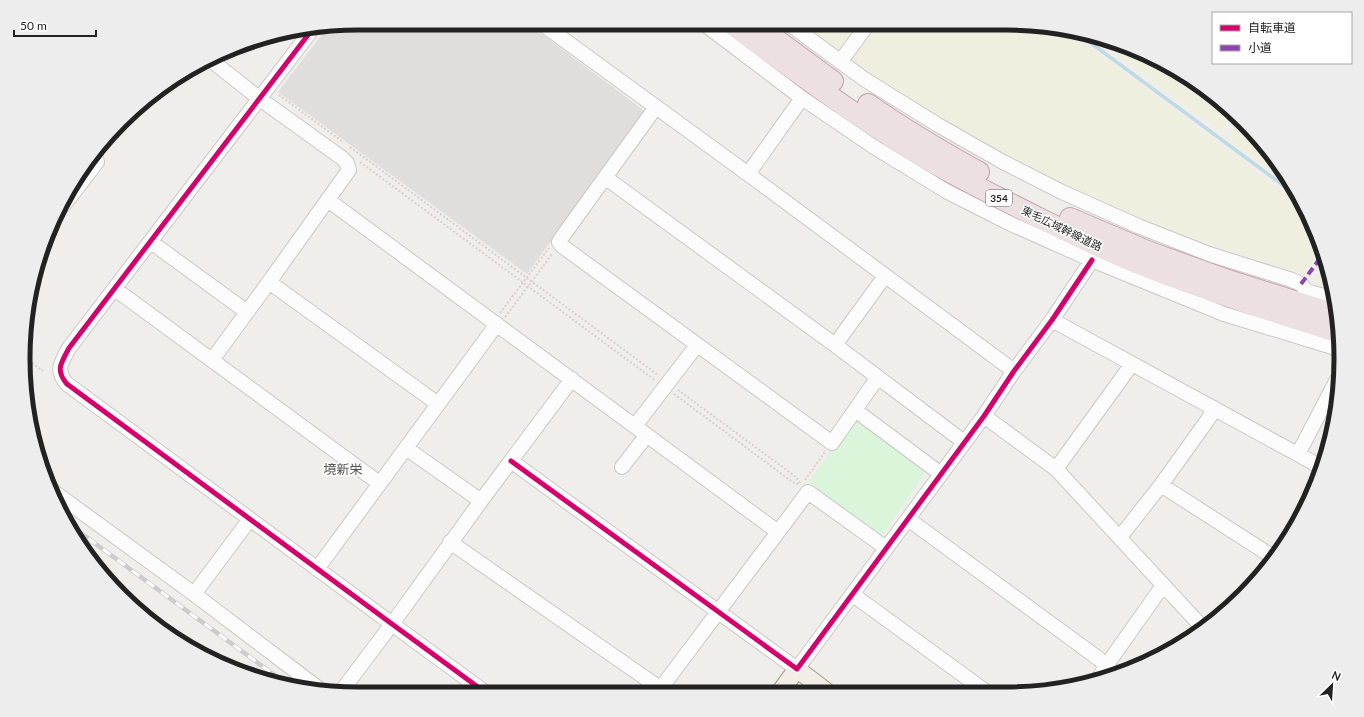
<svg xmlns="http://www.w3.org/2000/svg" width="1364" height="717" viewBox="0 0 1364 717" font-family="Lato,'Noto Sans JP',sans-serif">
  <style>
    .residential { fill: #dfdedc }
    .farmland { fill: #efefdf }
    .park { fill: #daf5da }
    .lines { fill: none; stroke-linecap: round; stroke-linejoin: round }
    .stream { stroke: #bfdbe3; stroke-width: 3.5 }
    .minor-casing { stroke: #c9c8c7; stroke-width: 16 }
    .major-casing { stroke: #a79c86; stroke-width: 19 }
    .highway-casing { stroke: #c5a2ac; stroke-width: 22 }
    .path { stroke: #dccecd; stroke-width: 2; stroke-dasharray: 2 2; stroke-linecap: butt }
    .minor { stroke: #fdfcfc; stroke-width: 14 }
    .major { stroke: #f3ede7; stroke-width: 17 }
    .highway { stroke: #ece0e2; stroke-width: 20 }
    .rail-casing { stroke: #ccc; stroke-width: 4.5 }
    .rail { stroke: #fff; stroke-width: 3; stroke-dasharray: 9; stroke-linecap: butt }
    .quiet { stroke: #8e44ad; stroke-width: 4; stroke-dasharray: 8 4; stroke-linecap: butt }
    .cycleway-casing { stroke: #fff; stroke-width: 8 }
    .cycleway { stroke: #d6006c; stroke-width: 5 }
    .labels { text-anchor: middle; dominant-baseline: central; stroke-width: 3; stroke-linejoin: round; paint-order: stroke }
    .shield { fill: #fff; stroke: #646464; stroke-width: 1 }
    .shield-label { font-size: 10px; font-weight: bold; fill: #222 }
    .street-label { font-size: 11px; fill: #222; stroke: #fff }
    .quarter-label { font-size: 13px; fill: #555; stroke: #fff }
    .rim { fill: none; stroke: #222; stroke-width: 5 }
  </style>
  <rect width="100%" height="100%" fill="#f0eeeb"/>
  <!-- residential -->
  <path class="residential" d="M359,23h168l116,87 1,4 -117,160 -249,-182 49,-64z"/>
  <!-- farmland -->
  <path class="farmland" d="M795,23l66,1 -21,28 -5,1z
    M875,24h152l39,6 238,178 18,39 -19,26 -3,1 -71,-24 -115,-42 -78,-37 -72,-37 -110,-70 -2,-6 1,-4z
    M1089,34l65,24 56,34 23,22 -12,18z
    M1237,118l21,19 35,50 -63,-47 3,-16z
    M1326,263l7,29 -18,-5 -2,-6z"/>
  <!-- park -->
  <path class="park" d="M855,418l71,50v3l-42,62 -6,1 -70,-51z"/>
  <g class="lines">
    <!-- stream -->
    <path class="stream" d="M1076,32l223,165"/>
    <defs>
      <path id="minor" d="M541,23l207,151 266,197
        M703,23l99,75 72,49 72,44 63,32 83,37 132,54 115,35
        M788,23l76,56 74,46 65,37 59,30 76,34 71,28 83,26 9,4 5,7 28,8
        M311,31l-242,317c-8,15 -14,22 -2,36l325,240 94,69
        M840,62l28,-38
        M656,107l-94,130 -3,5 3,4 270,197 46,-66
        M748,174l54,-76
        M606,178l229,167 129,97
        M328,200l450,332
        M64,205l33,-43 -2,-7
        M151,242l96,70
        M269,282l169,122
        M115,289l264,194
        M1052,320l269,147
        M835,345l50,-69
        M212,360l57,-78 80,-112 -2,-7 -5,-5 -82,-59 -48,-38
        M855,410l86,64
        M984,416l72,53 147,159
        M635,426l62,-81
        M406,448l75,53
        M1298,454l42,-80
        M511,461l286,208 187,-253 30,-45 38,-51 40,-60
        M622,467l25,-32
        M1056,469l76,-105
        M1161,485l112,72
        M50,489l144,105 128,97
        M908,519l191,140 16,15
        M1120,537l41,-52 48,-67 5,-10
        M450,542l211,147
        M317,569l180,-245
        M194,594l56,-75
        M852,594l133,97
        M1099,678l7,-12 53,-75 4,-5
        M658,692l150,-200 78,56
        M340,693l52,-69 89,-123 91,-122"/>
      <path id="major" d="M780,692l17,-23 30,23"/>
      <path id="highway" d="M730,23c69,51 139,104 214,146 31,17 63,33 95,49 35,17 71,35 107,49 63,25 128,45 193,66
        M754,23l79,58
        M868,104c36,25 73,47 111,68
        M1070,218l80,34 75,27 113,36"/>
    </defs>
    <!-- minor casing -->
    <use href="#minor" class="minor-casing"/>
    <!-- major casing -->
    <use href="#major" class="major-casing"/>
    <!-- highway casing -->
    <use href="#highway" class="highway-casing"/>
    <!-- path -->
    <path class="path" d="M279,95l64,47
      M350,147l308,228
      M360,162l296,219
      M500,313l49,-65
      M505,317l48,-64
      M26,358l17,13
      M678,390l118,87 5,7
      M674,394l120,89 6,1
      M805,480l20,-28"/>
    <!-- minor -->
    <use href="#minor" class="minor"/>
    <!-- major -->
    <use href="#major" class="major"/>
    <!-- highway -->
    <use href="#highway" class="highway"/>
    <defs>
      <path id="rail" d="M74,528l214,157"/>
    </defs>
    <!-- rail casing -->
    <use href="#rail" class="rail-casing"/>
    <!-- rail -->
    <use href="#rail" class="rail"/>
    <!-- quiet -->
    <path class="quiet" d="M1301,284l23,-31"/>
    <defs>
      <path id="cycleway" d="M311,31l-242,317c-8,15 -14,22 -2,36l325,240 94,69
        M511,461l286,208 187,-253 30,-45 38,-51 40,-60"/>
    </defs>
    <!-- cycleway casing -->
    <use href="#cycleway" class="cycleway-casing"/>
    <!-- cycleway -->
    <use href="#cycleway" class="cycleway"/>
  </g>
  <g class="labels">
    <!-- shield labels -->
    <rect class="shield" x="986" y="190" width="26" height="16" rx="3"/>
    <g class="shield-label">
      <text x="999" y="198">354</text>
    </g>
    <!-- street labels -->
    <g class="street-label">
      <text transform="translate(1062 228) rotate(26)">東毛広域幹線道路</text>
    </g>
    <!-- quarter labels -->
    <g class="quarter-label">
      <text x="343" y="469">境新栄</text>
    </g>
  </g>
  <!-- crop -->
  <path d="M0 0H1364V717H0ZM358 30H1006A328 328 0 0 1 1334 358V359A328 328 0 0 1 1006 687H358A328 328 0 0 1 30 359V358A328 328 0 0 1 358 30Z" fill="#ededed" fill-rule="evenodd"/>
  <path class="rim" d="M358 30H1006A328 328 0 0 1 1334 358V359A328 328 0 0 1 1006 687H358A328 328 0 0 1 30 359V358A328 328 0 0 1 358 30Z"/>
  <!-- legend -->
  <rect x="1212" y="12" width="140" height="52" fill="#ffffff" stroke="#a7a7a7"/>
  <rect x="1220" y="25" width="20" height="6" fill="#d6006c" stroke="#a7a7a7"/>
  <text x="1248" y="32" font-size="12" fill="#222222">自転車道</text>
  <rect x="1220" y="45" width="20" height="6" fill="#8e44ad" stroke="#a7a7a7"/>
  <text x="1248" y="52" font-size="12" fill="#222222">小道</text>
  <!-- north arrow -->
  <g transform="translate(1332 685) rotate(25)" stroke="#ffffff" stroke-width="3" paint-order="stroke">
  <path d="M0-3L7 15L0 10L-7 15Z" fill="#222222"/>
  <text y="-6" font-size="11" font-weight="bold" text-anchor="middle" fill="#222222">N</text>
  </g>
  <!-- scale -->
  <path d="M14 30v6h82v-6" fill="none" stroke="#222222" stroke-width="2"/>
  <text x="20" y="30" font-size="12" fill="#222222" stroke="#ffffff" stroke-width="3" paint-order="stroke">50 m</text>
</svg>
